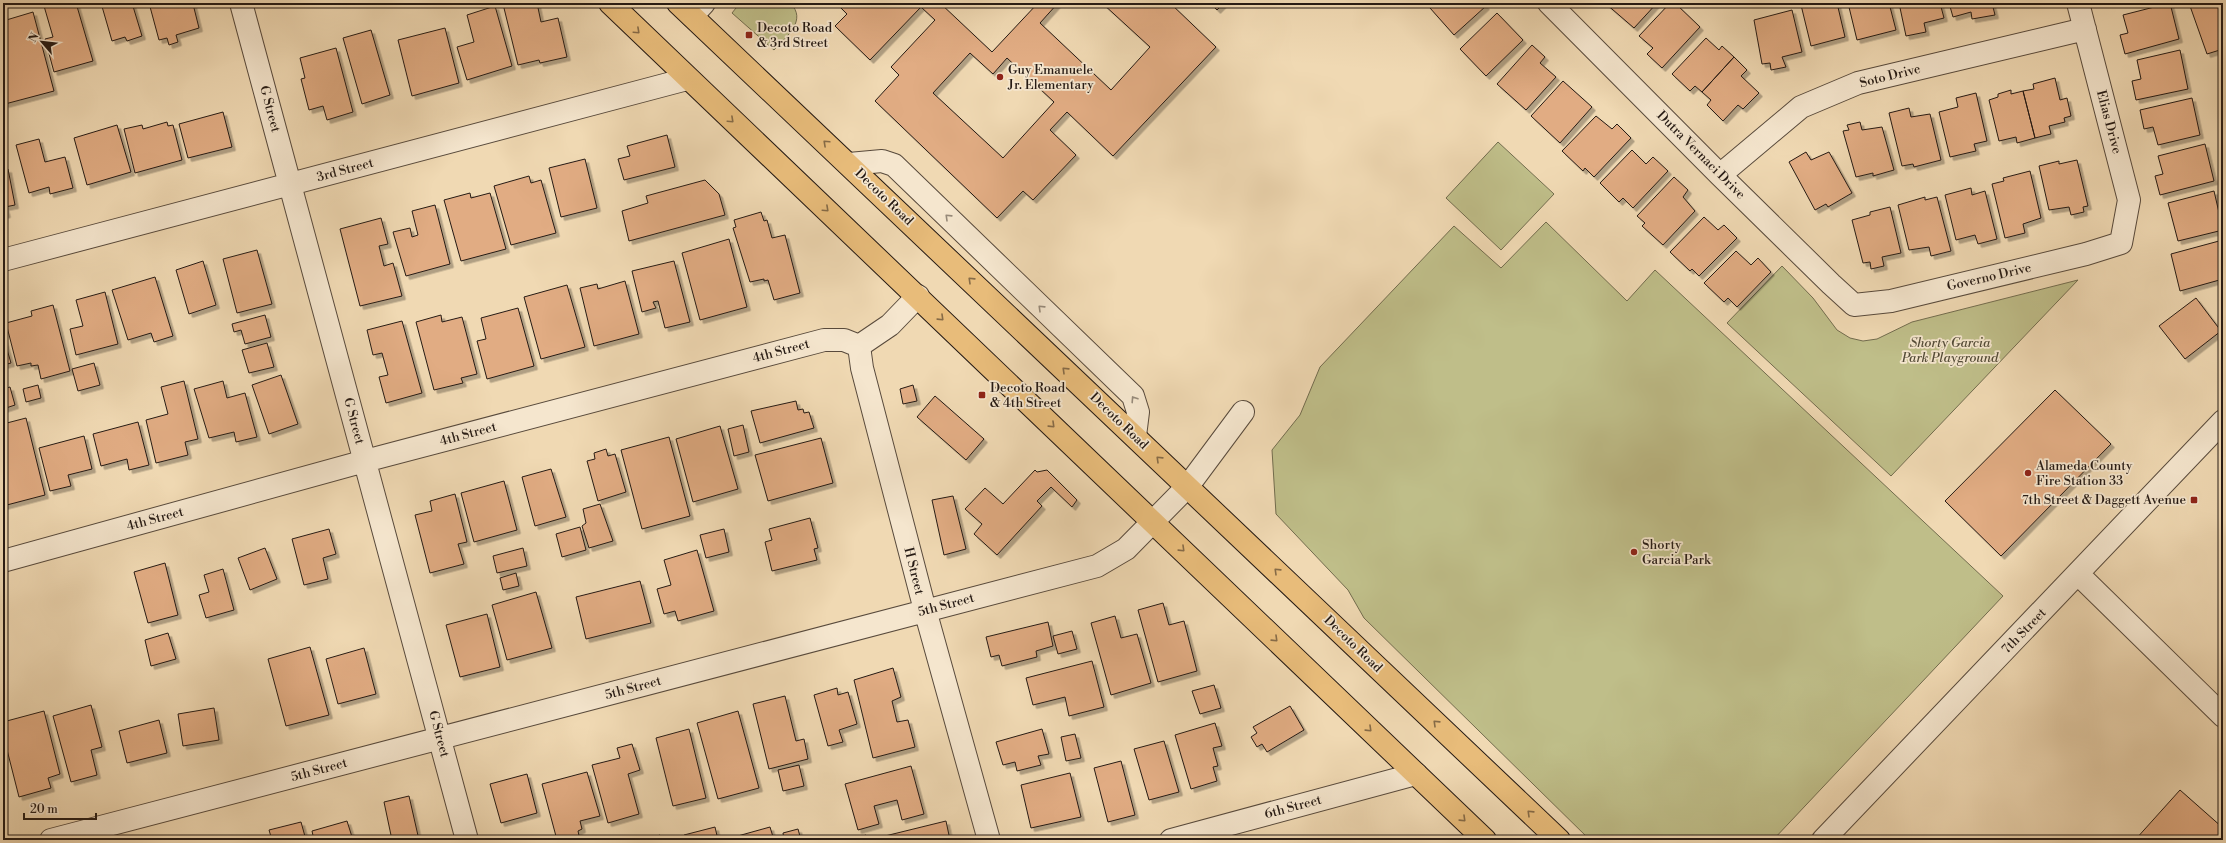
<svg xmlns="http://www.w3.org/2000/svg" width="2226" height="843" viewBox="0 0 2226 843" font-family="'Libre Bodoni',serif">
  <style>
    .green { fill: #bfbe89; stroke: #726c4e }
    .building { fill: #e1ac83; stroke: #251a14; fill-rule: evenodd; filter: url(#shadow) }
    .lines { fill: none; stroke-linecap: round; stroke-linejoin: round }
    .minor-casing { stroke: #584a3c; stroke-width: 24 }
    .major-casing { stroke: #251a14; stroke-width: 24 }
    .minor { stroke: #f5e6ce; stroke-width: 22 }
    .major { stroke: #e8bc7a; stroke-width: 22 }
    .oneway { stroke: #866b47 }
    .oneway2 { stroke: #978a7a }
    .poi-dot { fill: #8f2418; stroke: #f5e6ce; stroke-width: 1.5 }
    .labels { text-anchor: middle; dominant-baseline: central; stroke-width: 3.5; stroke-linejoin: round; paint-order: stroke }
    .poi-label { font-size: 13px; fill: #251a14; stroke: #f5e6ce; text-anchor: start }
    .street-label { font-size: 13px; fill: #251a14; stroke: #f5e6ce }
    .park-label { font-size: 13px; font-style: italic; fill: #534b37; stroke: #f5e6ce }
  </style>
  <defs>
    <filter id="shadow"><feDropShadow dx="3.5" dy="3.5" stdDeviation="0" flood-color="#0004"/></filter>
  </defs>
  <rect width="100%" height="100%" fill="#f0d9b3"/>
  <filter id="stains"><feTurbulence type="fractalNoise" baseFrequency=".005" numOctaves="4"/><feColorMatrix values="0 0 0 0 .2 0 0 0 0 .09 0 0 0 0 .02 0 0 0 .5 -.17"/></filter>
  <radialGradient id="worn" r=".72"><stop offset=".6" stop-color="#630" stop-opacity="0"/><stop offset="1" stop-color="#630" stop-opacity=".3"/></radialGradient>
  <!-- green -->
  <path class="green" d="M740,3h50c18,17 -4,34 -16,47l-42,-37z
    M1498,142l56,52 -53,56 -55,-52z
    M1546,222l81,79 28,-31 348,326 -230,244h-183l-226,-222 -16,-28 -72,-76 -4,-64 28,-35 20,-48 134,-141 47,42z
    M1782,266l31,32 24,32 13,8 13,3 14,-2 35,-17 166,-42 -187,196 -164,-153z"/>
  <!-- building -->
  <path class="building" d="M53,3h23l17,58 -39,11 -9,-33 8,-2 -9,-31z
    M101,3h31l10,33 -15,5 -2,-4 -13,4z
    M149,3h36l1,4 7,-3 6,24 -23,7 2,7 -9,3 -2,-7 -8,2z
    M537,3l4,19 17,-4 9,39 -27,6 -1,-3 -21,5 -15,-61z
    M836,3h104l52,49 46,-49h20l-18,20 71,67 39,-43 -48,-44h68l46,44 -103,109 -46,-44 -17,18 26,25 -43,45 -10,-9 -26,27 -122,-117 24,-26 -8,-8 44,-47 -14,-13 -51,53 -35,-34 12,-12zM970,53l23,21 14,-16 47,44 -51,56 -70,-65z
    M1210,3h14l-7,7z
    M1435,3h48l3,3 -32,29 -24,-27z
    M1605,3h52l-23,25z
    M1670,3h5l25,24 -38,41 -15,-14 6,-6 -14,-12z
    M1809,3h28l8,34 -34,9 -10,-41z
    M1848,3h41l7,27 -39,10z
    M1899,3h41l4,15 -20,5 2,9 -20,4z
    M1949,3h43l3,12 -23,4 -1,-7 -18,5z
    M2170,3l9,36 -54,15 -5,-19 8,-2 -5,-18z
    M2199,3h24v46l-16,5 -17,-48z
    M495,6l17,60 -45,14 -10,-33 17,-5 -7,-27z
    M1792,10l10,42 -20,5 4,10 -15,3 -1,-7 -8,1 -8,-44z
    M33,12l21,79 -49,13 -2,-7v-76z
    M1497,13l26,27 -37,36 -26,-27z
    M445,28l14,55 -47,13 -14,-56z
    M371,30l19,65 -28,9 -19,-66z
    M1706,38l13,12 3,-4 12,11 -32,35 -7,-6 -5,5 -18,-17z
    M1532,45l13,12 -5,6 16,14 -30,33 -29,-26z
    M336,48l17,64 -26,8 -4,-14 -14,4 -8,-31 4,-1 -5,-20z
    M2180,50l8,39 -52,11 -4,-19 9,-2 -4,-19z
    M1734,57l13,13 -6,6 18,17 -16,16 -5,-4 -15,16 -16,-16 4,-5 -9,-8z
    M2055,78l5,22 7,-2 4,18 -7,2 1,4 -16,4 2,8 -16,4 -12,-47 11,-2 -1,-5z
    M1563,81l29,26 -32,36 -29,-27z
    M2011,90v4l12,-3 12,47 -18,5 -1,-6 -17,4 -10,-41 9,-3v-3z
    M1976,93l11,48 -13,3 2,7 -26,6 -11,-45 19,-5 -2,-9z
    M2192,98l8,37 -42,10 -5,-18 -9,2 -4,-19z
    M1909,108l2,9 19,-3 11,46 -27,7 -1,-3 -11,2 -13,-53z
    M223,112l9,35 -44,11 -9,-34z
    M1596,116l16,13 5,-5 14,14 -37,39 -9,-9 -2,3 -21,-20z
    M167,122l1,4 5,-1 9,35 -47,13 -11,-44 18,-4 1,4z
    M1860,122l2,8 20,-3 12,43 -21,6v-3l-17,4 -13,-46 6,-1 -2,-5z
    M117,125l14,47 -44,13 -13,-47z
    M667,135l8,32 -51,13 -6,-21 12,-3 -3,-10z
    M39,139l6,23 20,-5 8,31 -23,6 -1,-7 -20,6 -13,-48z
    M2205,144l9,37 -54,14 -5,-19 8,-2 -5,-18z
    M1632,150l14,14 7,-7 15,14 -35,37 -10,-10 -4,4 -19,-19z
    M1806,152l5,8 18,-8 23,41 -24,14 -2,-3 -11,6 -26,-48z
    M585,159l12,49 -36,9 -12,-49z
    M2077,160l11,46 -5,1 1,5 -13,3 -2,-8 -20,3 -10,-44 20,-5v3z
    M8,169l7,36 -10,2 2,7 -4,1v-45z
    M2030,171l11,47 -18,6 2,9 -20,5 -13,-54 12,-3 -1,-3z
    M529,176l2,7 10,-3 15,53 -45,12 -17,-59z
    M1674,177l14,13 -5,7 12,14 -32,34 -21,-19 3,-3 -8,-7z
    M705,180l14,14 6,21 -96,26 -7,-30 26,-8 -2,-7z
    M1971,188l1,7 13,-4 12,48 -19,5 -3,-9 -19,5 -11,-45z
    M2214,191l9,39 -45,11 -10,-38z
    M470,193l1,5 19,-5 16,56 -45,12 -17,-61z
    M1925,197v3l12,-3 14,54 -20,5 -2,-9 -20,3 -11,-45z
    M435,205l15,59 -44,12 -13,-44 17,-4 2,9 6,-2 -6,-24z
    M1890,207l11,46 -19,4 2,9 -13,3 -1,-7 -7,1 -11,-43 18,-5v-3z
    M761,212l3,9 3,-1 5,18 13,-3 15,58 -26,7 -6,-20 -4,1v-2l-14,3 -17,-54 3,-1 -2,-7z
    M1704,217l14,13 6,-5 13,13 -38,38 -7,-7 -2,2 -20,-19z
    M381,218l7,26 -9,2 5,20 9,-3 9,33 -42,10 -20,-77z
    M729,239l18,68 -47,13 -18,-67z
    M2219,241l4,13v25l-43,12 -9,-37z
    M257,250l15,54 -35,9 -14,-54z
    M1736,251l15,14 7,-7 13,14 -34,35 -9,-9 -4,4 -20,-19z
    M203,261l13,44 -27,9 -13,-44z
    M674,261l16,61 -25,6 -7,-27 -5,1 3,6 -14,4 -10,-41z
    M155,277l18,59 -19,6 -3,-9 -23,7 -16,-50z
    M625,281l14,53 -45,12 -14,-58 17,-4 1,5z
    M567,285l18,62 -44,12 -17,-62z
    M105,292l13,52 -42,11 -6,-26 13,-3 -7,-26z
    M2196,298l25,33 -36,28 -26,-33z
    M53,305l17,66 -29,8 -3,-14 -7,1v-3l-14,3 -11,-43 26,-7 -1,-5z
    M518,308l16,58 -47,13 -10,-38 9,-2 -5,-21z
    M265,315l6,22 -26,7 -4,-14 -7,2 -2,-8z
    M441,315l1,7 20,-5 15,57 -16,4 2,5 -29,7 -18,-68z
    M402,321l20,72 -36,10 -7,-26 9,-2 -6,-22 -9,2 -6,-25z
    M3,336l8,27 -8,2z
    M267,343l7,24 -25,6 -7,-23z
    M94,363l6,22 -22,6 -6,-22z
    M281,375l17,49 -29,10 -17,-49z
    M184,381l14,58 -13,3 3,13 -32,8 -10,-43 22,-6 -7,-27z
    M223,381l4,17 18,-5 12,44 -21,5 -2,-10 -25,6 -15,-49z
    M38,385l3,13 -15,4 -3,-13z
    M913,385l4,16 -14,3 -3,-15z
    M10,387l5,18 -12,4v-20z
    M2055,390l56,54 -110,112 -56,-55z
    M935,396l49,43 -18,21 -49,-43z
    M796,401l2,9 5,-1 1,4 5,-1 5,16 -54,15 -9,-32z
    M26,418l19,77 -42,11v-82z
    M138,422l11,43 -20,5 -2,-11 -26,7 -8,-32z
    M743,425l6,27 -15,4 -6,-27z
    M720,426l18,63 -45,13 -17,-63z
    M84,436l8,33 -24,6 3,11 -21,5 -11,-43z
    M669,437l21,79 -48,13 -21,-79z
    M821,438l12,45 -65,18 -13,-46z
    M606,449l2,7 7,-2 11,38 -28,9 -11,-40 8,-2 -1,-6z
    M551,469l15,48 -31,9 -13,-49z
    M1035,470l2,2 10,-2 30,30 -5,7 -21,-20 -14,14 5,5 -45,49 -23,-21 8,-10 -17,-15 20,-21 18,16z
    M504,481l13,49 -43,12 -13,-49z
    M455,494l12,48 -9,2 6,20 -34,9 -15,-58 17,-4 -2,-10z
    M953,496l13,53 -22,6 -12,-55z
    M600,504l13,37 -24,7 -7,-22 4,-3 -3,-14z
    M810,518l8,30 -4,1 3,11 -45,11 -7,-29 7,-2 -3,-11z
    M580,527l6,23 -24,7 -6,-23z
    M329,529l7,25 -13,4 5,21 -24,6 -12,-46z
    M724,529l5,23 -23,6 -6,-23z
    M265,548l12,31 -27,11 -12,-32z
    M523,548l4,18 -30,7 -4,-17z
    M697,550l17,61 -36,10 -3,-10 -11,3 -7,-25 14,-4 -7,-25z
    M165,563l13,52 -30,8 -14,-51z
    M223,569l11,41 -28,8 -7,-23 10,-3 -5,-17z
    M516,573l3,13 -16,4 -3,-12z
    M640,581l11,42 -65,16 -10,-42z
    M536,592l16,56 -45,12 -15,-55z
    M1163,603l6,22 15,-4 13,50 -39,11 -20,-72z
    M487,614l13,53 -40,10 -14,-52z
    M1115,616l6,22 16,-4 14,49 -40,12 -20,-72z
    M1048,622l5,24 -17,5 1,6 -35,9 -3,-11 -8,2 -5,-20z
    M1072,631l5,18 -19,5 -5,-18z
    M168,633l8,26 -25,7 -6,-26z
    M310,647l19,68 -43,11 -18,-67z
    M364,648l12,46 -38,10 -12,-45z
    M1092,661l12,46 -35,9 -4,-19 -32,8 -7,-27z
    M893,668l8,29 -9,4 5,21 11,-2 7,27 -42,11 -19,-78z
    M1214,685l7,23 -21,6 -8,-23z
    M837,688l1,7 10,-3 9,32 -18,6 4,12 -15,4 -14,-51z
    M785,696l11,45 8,-2 4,20 -39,10 -16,-65z
    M91,705l11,42 -11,3 6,25 -26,7 -18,-66z
    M1290,706l14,24 -37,22 -5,-8 -5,3 -6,-10 6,-4 -4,-6z
    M214,708l5,32 -36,6 -5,-32z
    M44,711l16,63 -12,4 3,10 -32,9 -16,-63v-12z
    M738,711l21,77 -41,11 -21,-76z
    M159,720l8,33 -40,10 -8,-32z
    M1215,723l7,23 -9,2 5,18 -5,1 4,14 -26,8 -16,-54z
    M689,729l17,69 -33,8 -17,-68z
    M1042,729l7,25 -11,2 3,9 -24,6 -2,-9 -12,3 -7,-23z
    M1075,734l6,24 -15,3 -5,-24z
    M1164,741l15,51 -30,8 -15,-51z
    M632,744l8,26 -12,4 11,40 -31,9 -16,-58 28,-7 -3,-10z
    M1121,761l14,54 -27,7 -14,-54z
    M799,765l5,21 -21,5 -5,-21z
    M911,766l13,48 -22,6 -5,-20 -23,6 5,18 -21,6 -13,-46z
    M587,772l13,44 -20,5 2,8 -4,2 2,9h-23l-15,-56z
    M1070,773l11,44 -50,11 -10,-43z
    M527,774l10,39 -36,10 -11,-39z
    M2180,790l43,38v12h-88z
    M409,796l10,44h-27l-8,-38z
    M347,821l6,19h-39l-2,-9z
    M946,821l4,19h-64l-1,-4z
    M301,822l5,18h-34l-3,-10z
    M715,827l3,13h-33l-1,-5z
    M770,827l4,13h-47v-1z
    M798,829l3,11h-17l-1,-7z
    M660,835l1,5h-17z
    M866,835l2,5h-19z"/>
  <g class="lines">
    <defs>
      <path id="minor" d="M241,3l226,837
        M1549,3l171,172 111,109 23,21 37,-4 195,-47 35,-11 8,-43 -51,-197
        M692,16l12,-13
        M849,164l33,-3 12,4 239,231 5,16 -3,24
        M1720,175l81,-68 57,-24 227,-54
        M3,260l684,-181
        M859,346l3,22 63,242 64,230
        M3,561l362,-100 459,-121h20l15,6 31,-21 28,-29
        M2078,574l145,142
        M51,840l1046,-274 29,-17 62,-63 55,-74
        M1171,840l245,-66
        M1823,840l400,-419"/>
      <path id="major" d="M610,3l875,837
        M678,3l881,837"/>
    </defs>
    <!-- minor casing -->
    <use href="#minor" class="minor-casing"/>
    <!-- major casing -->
    <use href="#major" class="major-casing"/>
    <!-- minor -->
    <use href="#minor" class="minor"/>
    <!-- major -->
    <use href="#major" class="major"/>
  </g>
  <!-- one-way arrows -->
  <defs><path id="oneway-chevron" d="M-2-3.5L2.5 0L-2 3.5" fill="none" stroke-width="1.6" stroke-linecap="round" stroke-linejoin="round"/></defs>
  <g class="oneway">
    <use href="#oneway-chevron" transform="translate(637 31) rotate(43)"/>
    <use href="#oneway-chevron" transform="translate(731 120) rotate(43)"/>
    <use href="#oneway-chevron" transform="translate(826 143) rotate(-137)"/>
    <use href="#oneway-chevron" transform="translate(826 209) rotate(43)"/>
    <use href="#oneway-chevron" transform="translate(971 280) rotate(-136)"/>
    <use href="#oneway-chevron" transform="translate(941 318) rotate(44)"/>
    <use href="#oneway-chevron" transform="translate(1065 370) rotate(-136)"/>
    <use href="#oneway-chevron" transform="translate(1052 425) rotate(44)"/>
    <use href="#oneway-chevron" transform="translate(1159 459) rotate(-136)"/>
    <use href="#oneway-chevron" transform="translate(1182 549) rotate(44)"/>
    <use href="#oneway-chevron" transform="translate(1277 571) rotate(-136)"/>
    <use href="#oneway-chevron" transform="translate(1275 639) rotate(44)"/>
    <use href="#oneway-chevron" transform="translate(1436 723) rotate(-136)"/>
    <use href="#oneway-chevron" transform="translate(1369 729) rotate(44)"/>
    <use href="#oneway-chevron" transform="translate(1530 813) rotate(-136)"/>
    <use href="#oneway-chevron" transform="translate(1463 819) rotate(44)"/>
  </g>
  <g class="oneway2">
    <use href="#oneway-chevron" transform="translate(948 217) rotate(-136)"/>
    <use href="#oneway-chevron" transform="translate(1041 308) rotate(-136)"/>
    <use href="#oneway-chevron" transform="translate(1134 399) rotate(-123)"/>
  </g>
  <!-- markers -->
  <g class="poi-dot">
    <rect x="745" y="31" width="8" height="8" rx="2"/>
    <circle cx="1000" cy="77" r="4"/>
    <rect x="978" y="391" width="8" height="8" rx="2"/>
    <circle cx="2028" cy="473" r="4"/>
    <rect x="2190" y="496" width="8" height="8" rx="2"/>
    <circle cx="1634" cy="552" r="4"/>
  </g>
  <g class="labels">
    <!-- poi labels -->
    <g class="poi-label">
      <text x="757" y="28">Decoto Road<tspan x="757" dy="15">&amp; 3rd Street</tspan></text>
      <text x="1008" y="70">Guy Emanuele<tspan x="1008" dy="15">Jr. Elementary</tspan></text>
      <text x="990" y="388">Decoto Road<tspan x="990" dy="15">&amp; 4th Street</tspan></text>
      <text x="2036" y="466">Alameda County<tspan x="2036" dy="15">Fire Station 33</tspan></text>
      <text x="2186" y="500" text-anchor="end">7th Street &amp; Daggett Avenue</text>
      <text x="1642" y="545">Shorty<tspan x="1642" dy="15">Garcia Park</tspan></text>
    </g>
    <!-- street labels -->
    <g class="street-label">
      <text transform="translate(1890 76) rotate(-14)">Soto Drive</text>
      <text transform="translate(270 109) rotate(75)">G Street</text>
      <text transform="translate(2109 122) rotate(75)">Elias Drive</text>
      <text transform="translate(1701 155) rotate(45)">Dutra Vernaci Drive</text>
      <text transform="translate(345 170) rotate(-15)">3rd Street</text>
      <text transform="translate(884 197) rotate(44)">Decoto Road</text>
      <text transform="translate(1989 277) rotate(-13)">Governo Drive</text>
      <text transform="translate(781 351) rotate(-15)">4th Street</text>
      <text transform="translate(354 421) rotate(75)">G Street</text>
      <text transform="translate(1119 421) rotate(44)">Decoto Road</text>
      <text transform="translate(468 434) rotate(-15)">4th Street</text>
      <text transform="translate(155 519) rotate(-15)">4th Street</text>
      <text transform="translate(914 571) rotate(76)">H Street</text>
      <text transform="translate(946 605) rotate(-15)">5th Street</text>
      <text transform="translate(2024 631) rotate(-46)">7th Street</text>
      <text transform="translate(1353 644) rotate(44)">Decoto Road</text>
      <text transform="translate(633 688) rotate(-15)">5th Street</text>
      <text transform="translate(439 734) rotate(75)">G Street</text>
      <text transform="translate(319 770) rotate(-15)">5th Street</text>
      <text transform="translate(1293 807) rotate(-15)">6th Street</text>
    </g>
    <!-- park labels -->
    <g class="park-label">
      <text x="1950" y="343">Shorty Garcia<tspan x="1950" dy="15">Park Playground</tspan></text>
    </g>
  </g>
  <!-- margin -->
  <rect width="2226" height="843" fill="none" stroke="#f0d9b3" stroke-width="16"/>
  <rect x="4" y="4" width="2218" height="835" fill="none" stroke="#251a14" stroke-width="2"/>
  <rect x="8" y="8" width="2210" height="827" fill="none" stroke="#251a14"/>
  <!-- north arrow -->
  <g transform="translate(42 42) rotate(298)" stroke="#f5e6ce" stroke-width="3" paint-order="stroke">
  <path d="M0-3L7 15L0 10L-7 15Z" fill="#251a14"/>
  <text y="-6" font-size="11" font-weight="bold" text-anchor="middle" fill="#251a14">N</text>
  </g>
  <!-- scale -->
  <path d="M24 813v6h72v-6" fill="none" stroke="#251a14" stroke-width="2"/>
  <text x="30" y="813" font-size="12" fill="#251a14" stroke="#f5e6ce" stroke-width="3" paint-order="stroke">20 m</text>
  <rect width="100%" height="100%" filter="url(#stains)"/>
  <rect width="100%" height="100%" fill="url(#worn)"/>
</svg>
